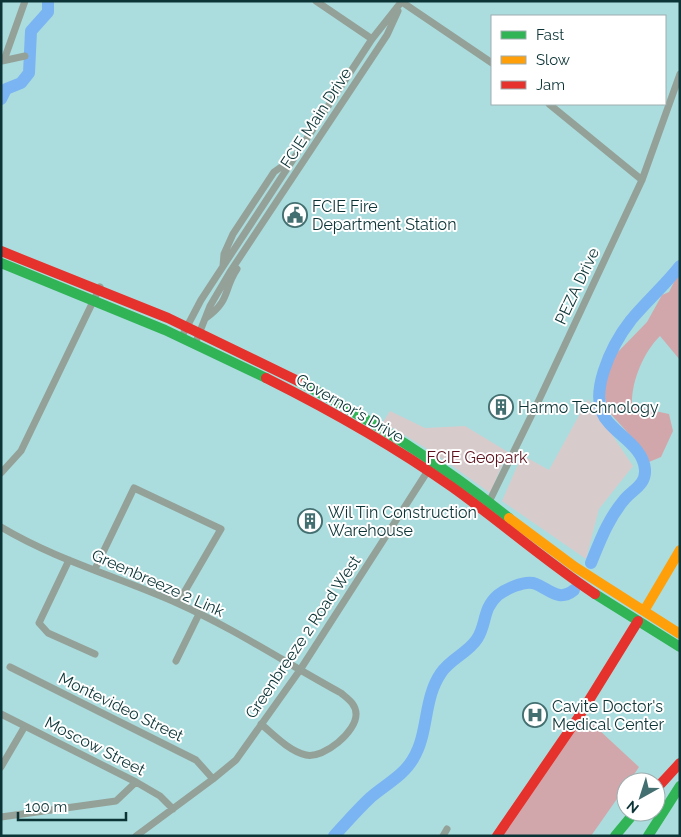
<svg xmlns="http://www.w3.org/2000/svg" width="681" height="837" viewBox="0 0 681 837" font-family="Raleway,sans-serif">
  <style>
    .green { fill: #d8cbcc }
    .forest { fill: #d2a7ab }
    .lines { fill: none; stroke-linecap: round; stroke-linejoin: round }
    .river { stroke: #7bb4f3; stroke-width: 12 }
    .street { stroke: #94a198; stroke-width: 7 }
    .fast { stroke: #30b455; stroke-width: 10 }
    .slow { stroke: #ff9f0a; stroke-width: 10 }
    .jam { stroke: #e5322d; stroke-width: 10 }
    .labels { text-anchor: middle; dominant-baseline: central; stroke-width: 4; stroke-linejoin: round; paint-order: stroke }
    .street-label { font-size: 16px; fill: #0c3436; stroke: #fff }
    .poi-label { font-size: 16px; fill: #0c3436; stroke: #fff; text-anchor: start }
    .park-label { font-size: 16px; fill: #5c121d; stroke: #fff }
  </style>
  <rect width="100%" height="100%" fill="#abddde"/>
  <!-- green -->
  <path class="green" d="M588,399l45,67 -34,43 -13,50 -84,-58 20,-46 27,15z
    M390,411l35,17 40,-2 43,26 -18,41 -53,-38 -54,-33z"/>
  <!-- forest -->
  <path class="forest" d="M680,270v90l-20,-24c-17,17 -29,46 -28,70l37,8 4,17 -12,26 -12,5 -10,-17 -30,-33 -5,-17 4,-28 4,-9 35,-36 15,-27 7,-3z
    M584,716l55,51 -10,15h-3v4l-35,50h-87l-3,-2z"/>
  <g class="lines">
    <!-- river -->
    <path class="river" d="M1,99l5,-10 15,-6 8,-10 2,-42 17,-19v-11
      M591,563c9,-22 17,-44 33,-63 8,-10 22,-15 21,-30 -1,-21 -24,-33 -36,-47 -25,-25 4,-80 22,-103 16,-19 34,-35 49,-54
      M334,836c12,-13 24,-27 37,-39 14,-12 33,-22 42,-38 16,-26 10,-60 28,-86 9,-14 27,-20 36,-34 10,-15 5,-30 21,-44 8,-6 25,-14 35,-12 16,5 25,20 41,7"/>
    <!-- street -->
    <path class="street" d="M316,1l56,38
      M402,2l90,61
      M4,60l21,-59
      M2,61l23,-5
      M549,104l93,76
      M223,266l1,-12 9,-20 41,-62 17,-12
      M206,318c25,-18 17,-28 31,-49
      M181,338l20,-38 171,-261 30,-38
      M195,344l15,-38 20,-34 157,-237 11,-24
      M1,473l20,-22 79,-164
      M488,504l51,-104 103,-220 38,-106
      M1,527c55,33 118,50 176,76 56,25 109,60 164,90 7,6 15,11 15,21 1,17 -32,45 -50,41 -17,-4 -32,-20 -45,-31
      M69,560l-30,63 9,10 47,21
      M95,569l39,-81 87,41 -43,74
      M176,661l23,-47
      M10,667l186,93 17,19
      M1,714l135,68 24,14 13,13
      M1,767l24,-41
      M1,817l115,-16 20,-19
      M136,836l77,-57 23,-19 64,-90 129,-201
      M443,836l4,-7"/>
    <!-- fast -->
    <path class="fast" d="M1,263l164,67 101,48
      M298,381c75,40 145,84 211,137
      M595,594l85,53
      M615,836l20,-24
      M648,836l32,-50"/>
    <!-- slow -->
    <path class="slow" d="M509,518l66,49 105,67
      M644,611l36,-61"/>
    <!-- jam -->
    <path class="jam" d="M1,251l167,67 130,63
      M266,378c64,32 128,68 186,109 49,35 93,74 143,107
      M656,789l24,-26
      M497,836l81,-118 60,-97"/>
  </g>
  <!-- icons -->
  <defs>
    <symbol id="civic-ring" viewBox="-11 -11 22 22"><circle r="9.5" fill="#fff" stroke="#446f71" stroke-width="1.5"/><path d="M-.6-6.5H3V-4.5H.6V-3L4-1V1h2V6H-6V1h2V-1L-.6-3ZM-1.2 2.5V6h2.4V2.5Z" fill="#446f71"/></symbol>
    <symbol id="building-ring" viewBox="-11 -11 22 22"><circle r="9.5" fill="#fff" stroke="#446f71" stroke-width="1.5"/><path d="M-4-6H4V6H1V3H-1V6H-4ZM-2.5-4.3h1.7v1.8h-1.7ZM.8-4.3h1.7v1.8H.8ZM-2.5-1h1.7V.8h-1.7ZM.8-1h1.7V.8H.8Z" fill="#446f71"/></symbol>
    <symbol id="hospital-ring" viewBox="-11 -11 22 22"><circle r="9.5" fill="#fff" stroke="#446f71" stroke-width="1.5"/><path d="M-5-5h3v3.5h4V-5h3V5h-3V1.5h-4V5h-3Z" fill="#446f71"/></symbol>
  </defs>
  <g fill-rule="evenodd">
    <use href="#civic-ring" x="281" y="201" width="28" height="28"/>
    <use href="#building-ring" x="487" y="393" width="28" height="28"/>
    <use href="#building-ring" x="296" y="507" width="28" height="28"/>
    <use href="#hospital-ring" x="521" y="701" width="28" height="28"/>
  </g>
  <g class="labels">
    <!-- street labels -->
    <g class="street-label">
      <text transform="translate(316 118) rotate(-57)">FCIE Main Drive</text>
      <text transform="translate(577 286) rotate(-65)">PEZA Drive</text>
      <text transform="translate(350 408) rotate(30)">Governor's Drive</text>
      <text transform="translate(158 583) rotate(24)">Greenbreeze 2 Link</text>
      <text transform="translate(303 637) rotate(-56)">Greenbreeze 2 Road West</text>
      <text transform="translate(121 707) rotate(26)">Montevideo Street</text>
      <text transform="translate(95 746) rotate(27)">Moscow Street</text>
    </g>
    <!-- poi labels -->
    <g class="poi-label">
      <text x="312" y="206">FCIE Fire<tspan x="312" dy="18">Department Station</tspan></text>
      <text x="518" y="407">Harmo Technology</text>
      <text x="328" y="512">Wil Tin Construction<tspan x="328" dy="18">Warehouse</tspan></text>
      <text x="552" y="706">Cavite Doctor's<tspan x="552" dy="18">Medical Center</tspan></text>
    </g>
    <!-- park labels -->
    <g class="park-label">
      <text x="477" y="457">FCIE Geopark</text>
    </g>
  </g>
  <!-- border -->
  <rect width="681" height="837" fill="none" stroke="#0c3436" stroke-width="5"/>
  <!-- legend -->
  <rect x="491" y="15" width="175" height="90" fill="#ffffff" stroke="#9eaeaf"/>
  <rect x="501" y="31" width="25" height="8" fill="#30b455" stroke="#9eaeaf"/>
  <text x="536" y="40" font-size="15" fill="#0c3436">Fast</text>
  <rect x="501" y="56" width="25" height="8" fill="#ff9f0a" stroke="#9eaeaf"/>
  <text x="536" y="65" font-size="15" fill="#0c3436">Slow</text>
  <rect x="501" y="81" width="25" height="8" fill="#e5322d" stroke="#9eaeaf"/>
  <text x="536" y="90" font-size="15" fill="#0c3436">Jam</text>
  <!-- north arrow -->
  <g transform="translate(641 797) rotate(219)"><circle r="24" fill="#ffffff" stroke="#9eaeaf"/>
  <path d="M0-4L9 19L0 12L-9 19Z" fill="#446f71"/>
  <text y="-8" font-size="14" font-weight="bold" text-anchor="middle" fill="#0c3436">N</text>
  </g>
  <!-- scale -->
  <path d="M18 812v8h108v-8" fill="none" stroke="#0c3436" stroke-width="2.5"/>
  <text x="25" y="812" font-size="15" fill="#0c3436" stroke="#ffffff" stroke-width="4" paint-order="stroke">100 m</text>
</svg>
